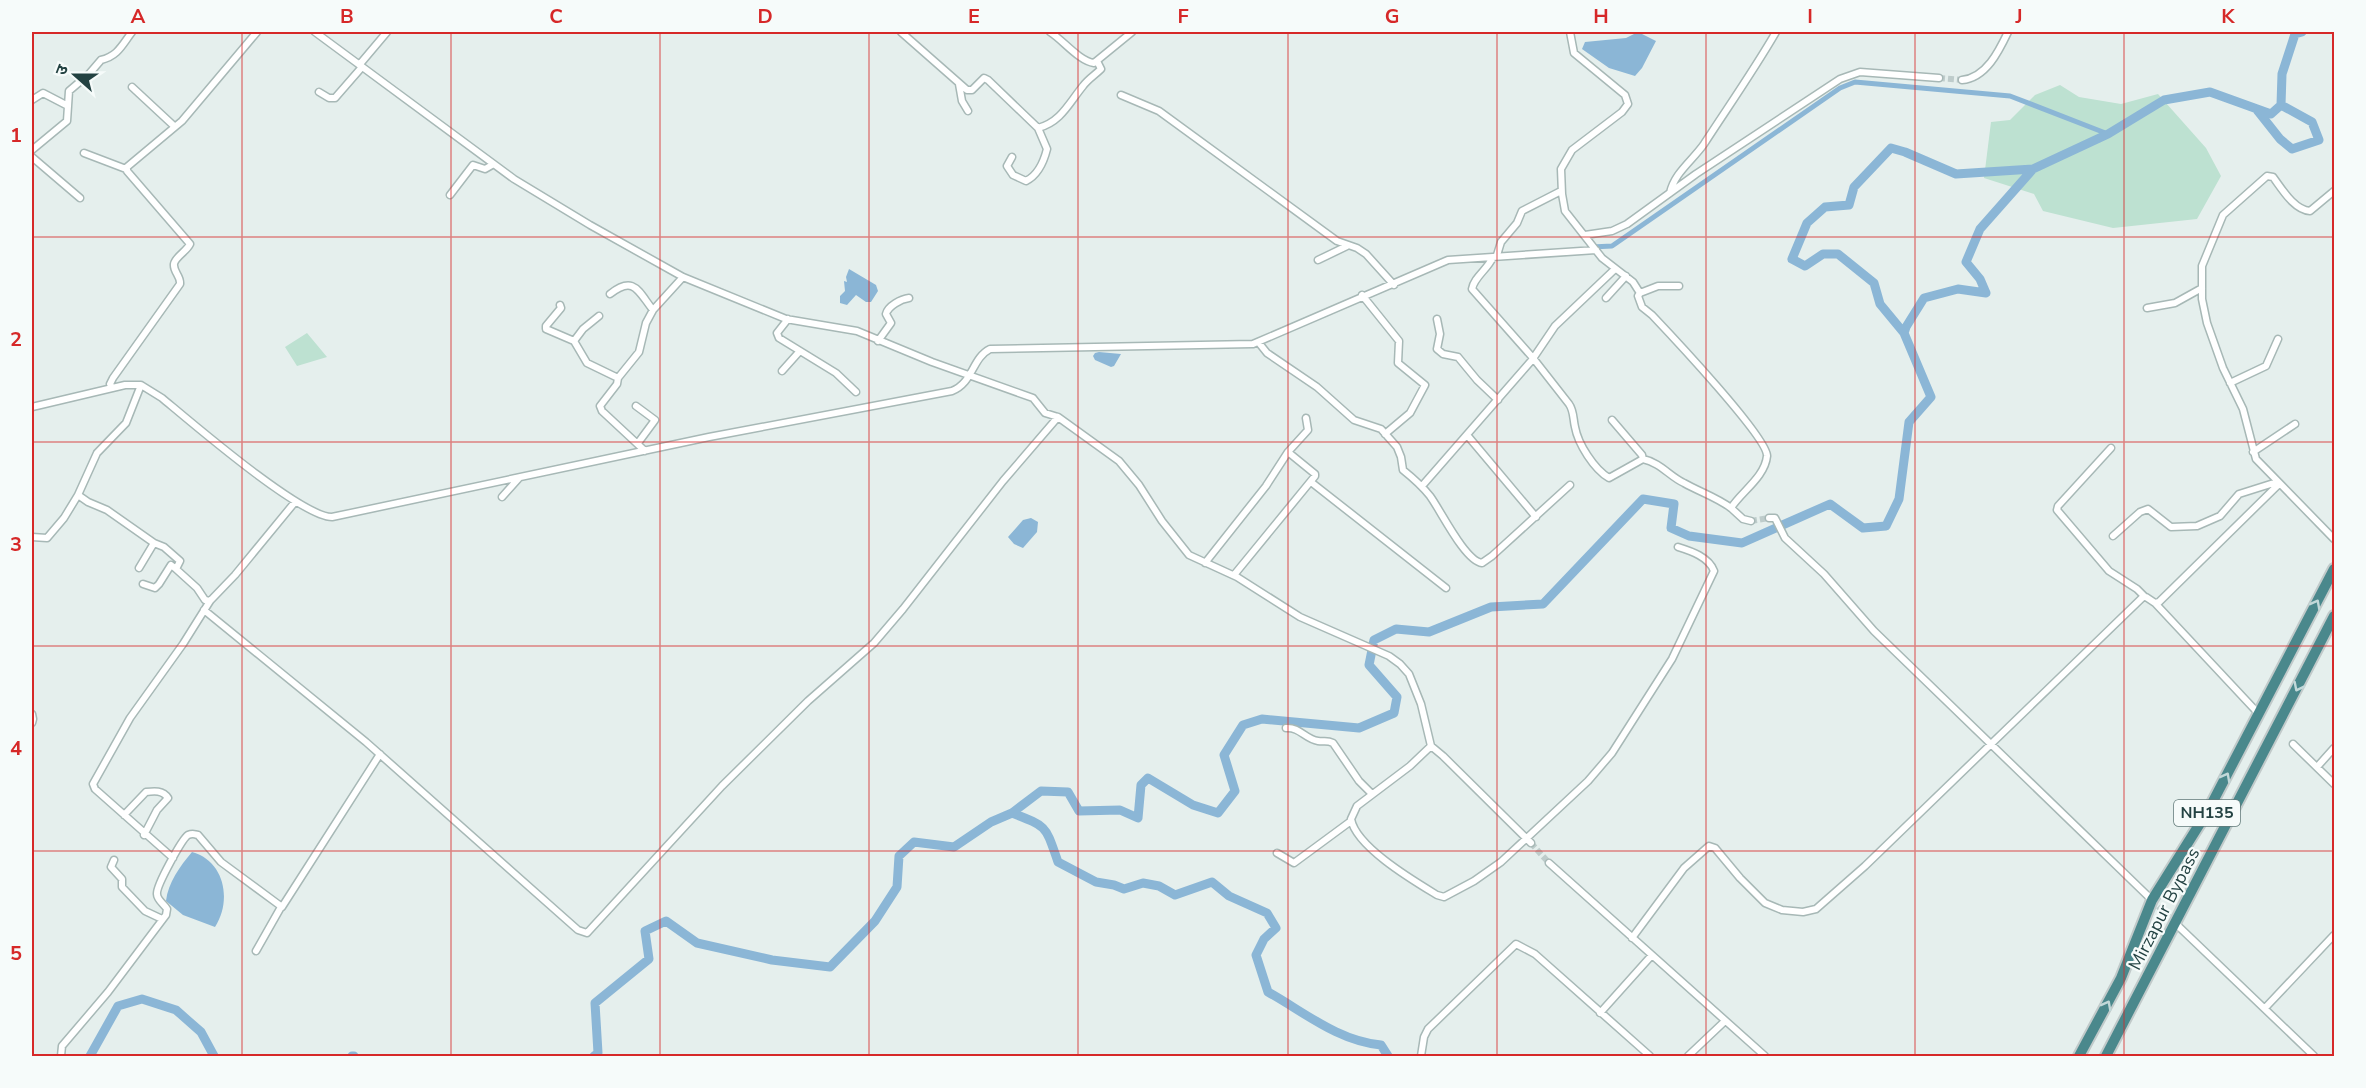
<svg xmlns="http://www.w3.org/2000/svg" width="2366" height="1088" viewBox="0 0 2366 1088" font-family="'Nunito Sans','Noto Sans Devanagari',sans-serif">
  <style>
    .green { fill: #bde1d1 }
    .water { fill: #8bb6d6 }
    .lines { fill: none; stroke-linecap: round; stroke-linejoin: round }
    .canal { stroke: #8bb6d6; stroke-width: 5 }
    .river { stroke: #8bb6d6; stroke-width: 9 }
    .minor-tunnel { stroke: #becccb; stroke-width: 6; stroke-dasharray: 6 3; stroke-linecap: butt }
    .minor-casing { stroke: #a7b8b6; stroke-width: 9 }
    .trunk-casing { stroke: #c1caca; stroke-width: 14 }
    .minor { stroke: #fff; stroke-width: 6 }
    .trunk { stroke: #4a888c; stroke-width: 10 }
    .oneway { stroke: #c2d8d9 }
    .grid { fill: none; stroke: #d62828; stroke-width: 1.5; stroke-opacity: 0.55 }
    .labels { text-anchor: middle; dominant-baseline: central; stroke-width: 4.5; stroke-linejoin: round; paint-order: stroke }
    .shield { fill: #f6fbfa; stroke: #627a79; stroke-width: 1.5 }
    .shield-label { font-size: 16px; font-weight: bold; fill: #234242 }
    .street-label { font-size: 18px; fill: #234242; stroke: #f6fbfa }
    .neatline { fill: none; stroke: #d62828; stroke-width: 2 }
    .grid-label { font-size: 20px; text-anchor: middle; font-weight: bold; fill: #d62828 }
  </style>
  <rect width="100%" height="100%" fill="#e5efed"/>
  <!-- green -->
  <path class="green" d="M2060,85l19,12 42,7 37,-10 48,54 15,28 -24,43 -84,9 -70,-17 -9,-17 -50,-16 7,-56 19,-2 25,-25z
    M307,333l20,24 -30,9 -12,-19z"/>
  <!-- water -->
  <path class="water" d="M1638,32l18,9 -14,27 -7,8 -26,-8 -27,-19 3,-7 41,-4z
    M849,269l27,16 2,6 -7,11h-5l-10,-7 -9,10 -7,-2v-7l5,-5 -1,-10 3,1 -1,-5z
    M1099,352l22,2 -7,12 -3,1 -16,-7 -2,-4 2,-3z
    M1031,518l7,4 -1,10 -14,16 -9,-4 -6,-7 15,-17z
    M192,852c33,9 40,49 23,75l-32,-12 -17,-14c2,-18 14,-35 26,-49z"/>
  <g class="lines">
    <!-- canal -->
    <path class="canal" d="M1592,247l20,-1 228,-158 15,-6 155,14 98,38"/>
    <!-- river -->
    <path class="river" d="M2257,110l23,29 12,10 27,-9 -7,-18 -31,-17
      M1904,333l-24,-29 -6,-21 -36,-29h-15l-18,12 -13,-7 15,-36 18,-16 24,-2 5,-18 37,-39 14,4 51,22 77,-5
      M1012,813c36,14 33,12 46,49l38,20 18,3 10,4 19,-6 16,3 16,9 37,-13 17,14 38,17 9,15 -12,11 -8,16 12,37c36,20 70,49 113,53l7,11
      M90,1056l28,-50 24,-7 34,11 25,22 13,24
      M352,1056h2
      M594,1056l4,-3 -3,-50 54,-44 -4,-28 21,-10 31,22 75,17 58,7 45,-46 22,-34 2,-31 15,-14 40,5 37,-25 21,-9 29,-22 27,1 11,19 41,-1 18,8 3,-33 7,-7 45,27 25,8 17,-22 -11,-36 19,-30 19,-6 97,9 35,-15 3,-16 -28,-32 5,-25 22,-11 33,3 62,-25 52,-3 100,-105 31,5 -3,24 18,8 53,7 88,-39 33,24 23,-2 13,-27 10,-77 22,-25 -27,-64 2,-6 18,-29 34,-9 28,4 -6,-14 -14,-17 14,-33 53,-60 75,-35 56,-34 46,-8 61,22 10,-9 1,-31 13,-40 7,-2"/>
    <!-- minor-tunnel -->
    <path class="minor-tunnel" d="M1939,78l23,2
      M1751,521l18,-3
      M1531,843l18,20
      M2152,900l23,23"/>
    <defs>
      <path id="minor" d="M315,32l199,147 76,46 93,52 103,42 71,12 75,31 101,36 12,15 13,4 61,44 20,24 23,36 27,34 48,22 63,40 89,39 11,8 9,10 12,30 10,42 12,10 88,87
        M901,32l66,58h5l12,-12 4,2 50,48 9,21c-3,12 -9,26 -21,32l-13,-6 -6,-9 5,-9
        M1050,32c13,8 29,29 44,31l38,-31
        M1570,32l4,21 51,42 3,9 -6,8 -50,38 -11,19 1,25 3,17 37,47 31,24 7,11 -2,3 4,11 10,8c18,19 116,123 115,141 -2,21 -26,36 -36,52l12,11 8,2
        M360,64l27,-32
        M1962,80c24,-2 37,-29 46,-48
        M959,84l3,17 6,10
        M132,87l42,39
        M319,92l10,6h6l27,-31
        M1121,95l38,16 178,130 20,7 9,6 28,31
        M32,100l11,-7 25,13
        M1038,128c23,-6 31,-25 45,-42 5,-7 12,-11 18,-17l-4,-8
        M32,150l35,-29 2,-30 20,-17 12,-14c17,-4 21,-15 31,-28
        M84,153l42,16
        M32,157l48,41
        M2334,191l-24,20c-16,-1 -28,-22 -37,-34l-6,-1 -44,39 -21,51v33l5,24 16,45 20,41 13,50 78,80
        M1670,193c4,-20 23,-33 34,-49 24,-37 50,-74 72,-112
        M450,195l23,-30 12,4 7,-4
        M1585,235l27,-4 15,-7 69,-50 144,-95 20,-7 79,6
        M1497,255l4,-13 16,-19 5,-12 39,-20
        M1493,257c-5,12 -19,20 -21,32l61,69 36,46c5,7 4,15 6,23 3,17 19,42 34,51l34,-19
        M1318,260l29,-14
        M1640,293l18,-7h21
        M610,294c24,-19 28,-3 43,16
        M1362,295l37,46 -1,22 27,22 -15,28 -25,21
        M1606,298l20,-22
        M560,305l1,3 -15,18v3l28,12 13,22 31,15
        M2147,308l28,-5 27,-15
        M788,319l-11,14 2,5 57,35 20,19
        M1437,319l3,15 -3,15 6,5 15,3 19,23 21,20
        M574,341l9,-12 16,-13
        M878,341l13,-18 -5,-9c2,-8 15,-15 23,-16
        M1259,343l8,10 50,34 37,33 27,9 16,18 4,10 2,13c10,8 19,16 27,26 11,15 35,65 52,67l10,-7 78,-71
        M782,371l17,-19
        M2230,383l36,-17 12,-27
        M141,385l-15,38 -29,30 -19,42 10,7 19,8 47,33 10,4 16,14 -4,8 21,19 8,12 5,1
        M112,388l-2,-4 3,-6 67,-94c1,-8 -7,-12 -6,-20 1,-7 13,-13 16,-20l-63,-73v-4l55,-46 75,-89
        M636,406l19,14 -17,23
        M32,407l93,-22h16l21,13c29,24 139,119 170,119l377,-80 243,-46c21,-8 20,-33 38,-42l263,-5 195,-84 148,-10
        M1612,420l30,35 1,4c18,4 26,17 41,24 16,9 32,14 47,25
        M1467,435l69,82
        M2111,448l-53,58 -1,4 52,61 28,18 8,8
        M645,451l-43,-40 -2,-5 17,-22 1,-6 21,-26 7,-29 7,-13 30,-33
        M2253,452l42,-28
        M1311,482l135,106
        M1422,486l110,-126 23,-34 60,-57
        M502,497l17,-19
        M1769,518h6l10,20 39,36 50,57 278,269
        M2113,536l27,-24 8,-3 23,18 26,-1 23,-10 19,-22 38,-12
        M32,537l15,1 17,-20 14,-23
        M1205,563l61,-77 22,-34 20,-22 -2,-12
        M139,568l15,-25
        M1234,575l81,-99v-2l-27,-22
        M143,584l12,4 4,-4 12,-19 5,4
        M2155,603l102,109
        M204,610l162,132 212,188 9,3 135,-147 86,-85 66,-58 29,-34 100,-128 55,-64
        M32,714l1,5 -1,4
        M1286,728c14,-1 19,11 32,13 6,1 9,-1 15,2l26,38 13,13
        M2293,744l41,40
        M1431,746l-21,20 -53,40 -6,13c5,28 63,62 86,76l7,2 30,-16 27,-19 87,-81 24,-28 60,-94 42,-88c-5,-14 -23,-20 -36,-24
        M2317,767l17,-19
        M124,815l22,-23c8,-1 17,-2 22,6l-11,12 -13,25
        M1277,853l17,10 57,-42
        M173,858l-78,-69 -2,-5 37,-66 53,-74 27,-43 25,-26 60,-73
        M114,860l-3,7 11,12v8l23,24 17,8
        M1549,863l216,193
        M2175,923l139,133
        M1632,938l52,-70 25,-22 6,2 25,30 25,25 17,7 21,2 13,-3 49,-43 278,-269h3l9,6 4,-1 120,-118
        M256,951l25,-44
        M2265,1008l69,-73
        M1600,1013l52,-58
        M61,1056l1,-10 46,-54 58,-77 1,-6c-3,-5 -10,-9 -10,-15 -1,-8 25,-55 31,-59 5,-2 5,-1 10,0l23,27 61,45 98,-153
        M1421,1056l3,-19 4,-8 88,-85 19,10 115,102
        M1688,1056l37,-35"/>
      <path id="trunk" d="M2079,1056l42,-78 31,-78 57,-91 125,-240
        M2106,1056l228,-440"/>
    </defs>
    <!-- minor casing -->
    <use href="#minor" class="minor-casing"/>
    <!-- trunk casing -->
    <use href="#trunk" class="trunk-casing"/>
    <!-- minor -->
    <use href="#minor" class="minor"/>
    <!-- trunk -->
    <use href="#trunk" class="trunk"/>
  </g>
  <!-- one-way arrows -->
  <defs><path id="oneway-chevron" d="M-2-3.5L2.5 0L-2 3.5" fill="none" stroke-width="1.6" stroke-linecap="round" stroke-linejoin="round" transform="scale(1.5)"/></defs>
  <g class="oneway">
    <use href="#oneway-chevron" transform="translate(2316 604) rotate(-62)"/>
    <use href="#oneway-chevron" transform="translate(2298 687) rotate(117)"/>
    <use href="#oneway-chevron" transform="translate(2226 777) rotate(-62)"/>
    <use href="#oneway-chevron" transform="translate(2107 1005) rotate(-62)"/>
  </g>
  <!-- grid -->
  <path class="grid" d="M242,32v1024M451,32v1024M660,32v1024M869,32v1024M1078,32v1024M1288,32v1024M1497,32v1024M1706,32v1024M1915,32v1024M2124,32v1024M32,237h2302M32,442h2302M32,646h2302M32,851h2302"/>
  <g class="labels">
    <!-- shield labels -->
    <rect class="shield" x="2174" y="800" width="66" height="26" rx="4.5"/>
    <g class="shield-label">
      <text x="2207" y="813">NH135</text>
    </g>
    <!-- street labels -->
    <g class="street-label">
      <text transform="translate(2164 909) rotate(-63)">Mirzapur Bypass</text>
    </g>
  </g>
  <!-- border -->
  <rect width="2366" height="1088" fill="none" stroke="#f6fbfa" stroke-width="66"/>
  <!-- north arrow -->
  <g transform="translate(75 75) rotate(291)" stroke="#f6fbfa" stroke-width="4.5" paint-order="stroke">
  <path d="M0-4.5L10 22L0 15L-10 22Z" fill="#234242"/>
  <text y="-9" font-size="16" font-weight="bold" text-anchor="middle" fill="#234242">उ</text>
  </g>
  <rect x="33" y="33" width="2300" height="1022" class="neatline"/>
  <g class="grid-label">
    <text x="138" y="23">A</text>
    <text x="347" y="23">B</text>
    <text x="556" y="23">C</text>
    <text x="765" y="23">D</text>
    <text x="974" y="23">E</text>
    <text x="1183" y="23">F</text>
    <text x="1392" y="23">G</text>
    <text x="1601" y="23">H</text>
    <text x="1810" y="23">I</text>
    <text x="2019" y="23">J</text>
    <text x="2228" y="23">K</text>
    <text x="16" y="142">1</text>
    <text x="16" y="346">2</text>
    <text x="16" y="551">3</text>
    <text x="16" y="755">4</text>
    <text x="16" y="960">5</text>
  </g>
</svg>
